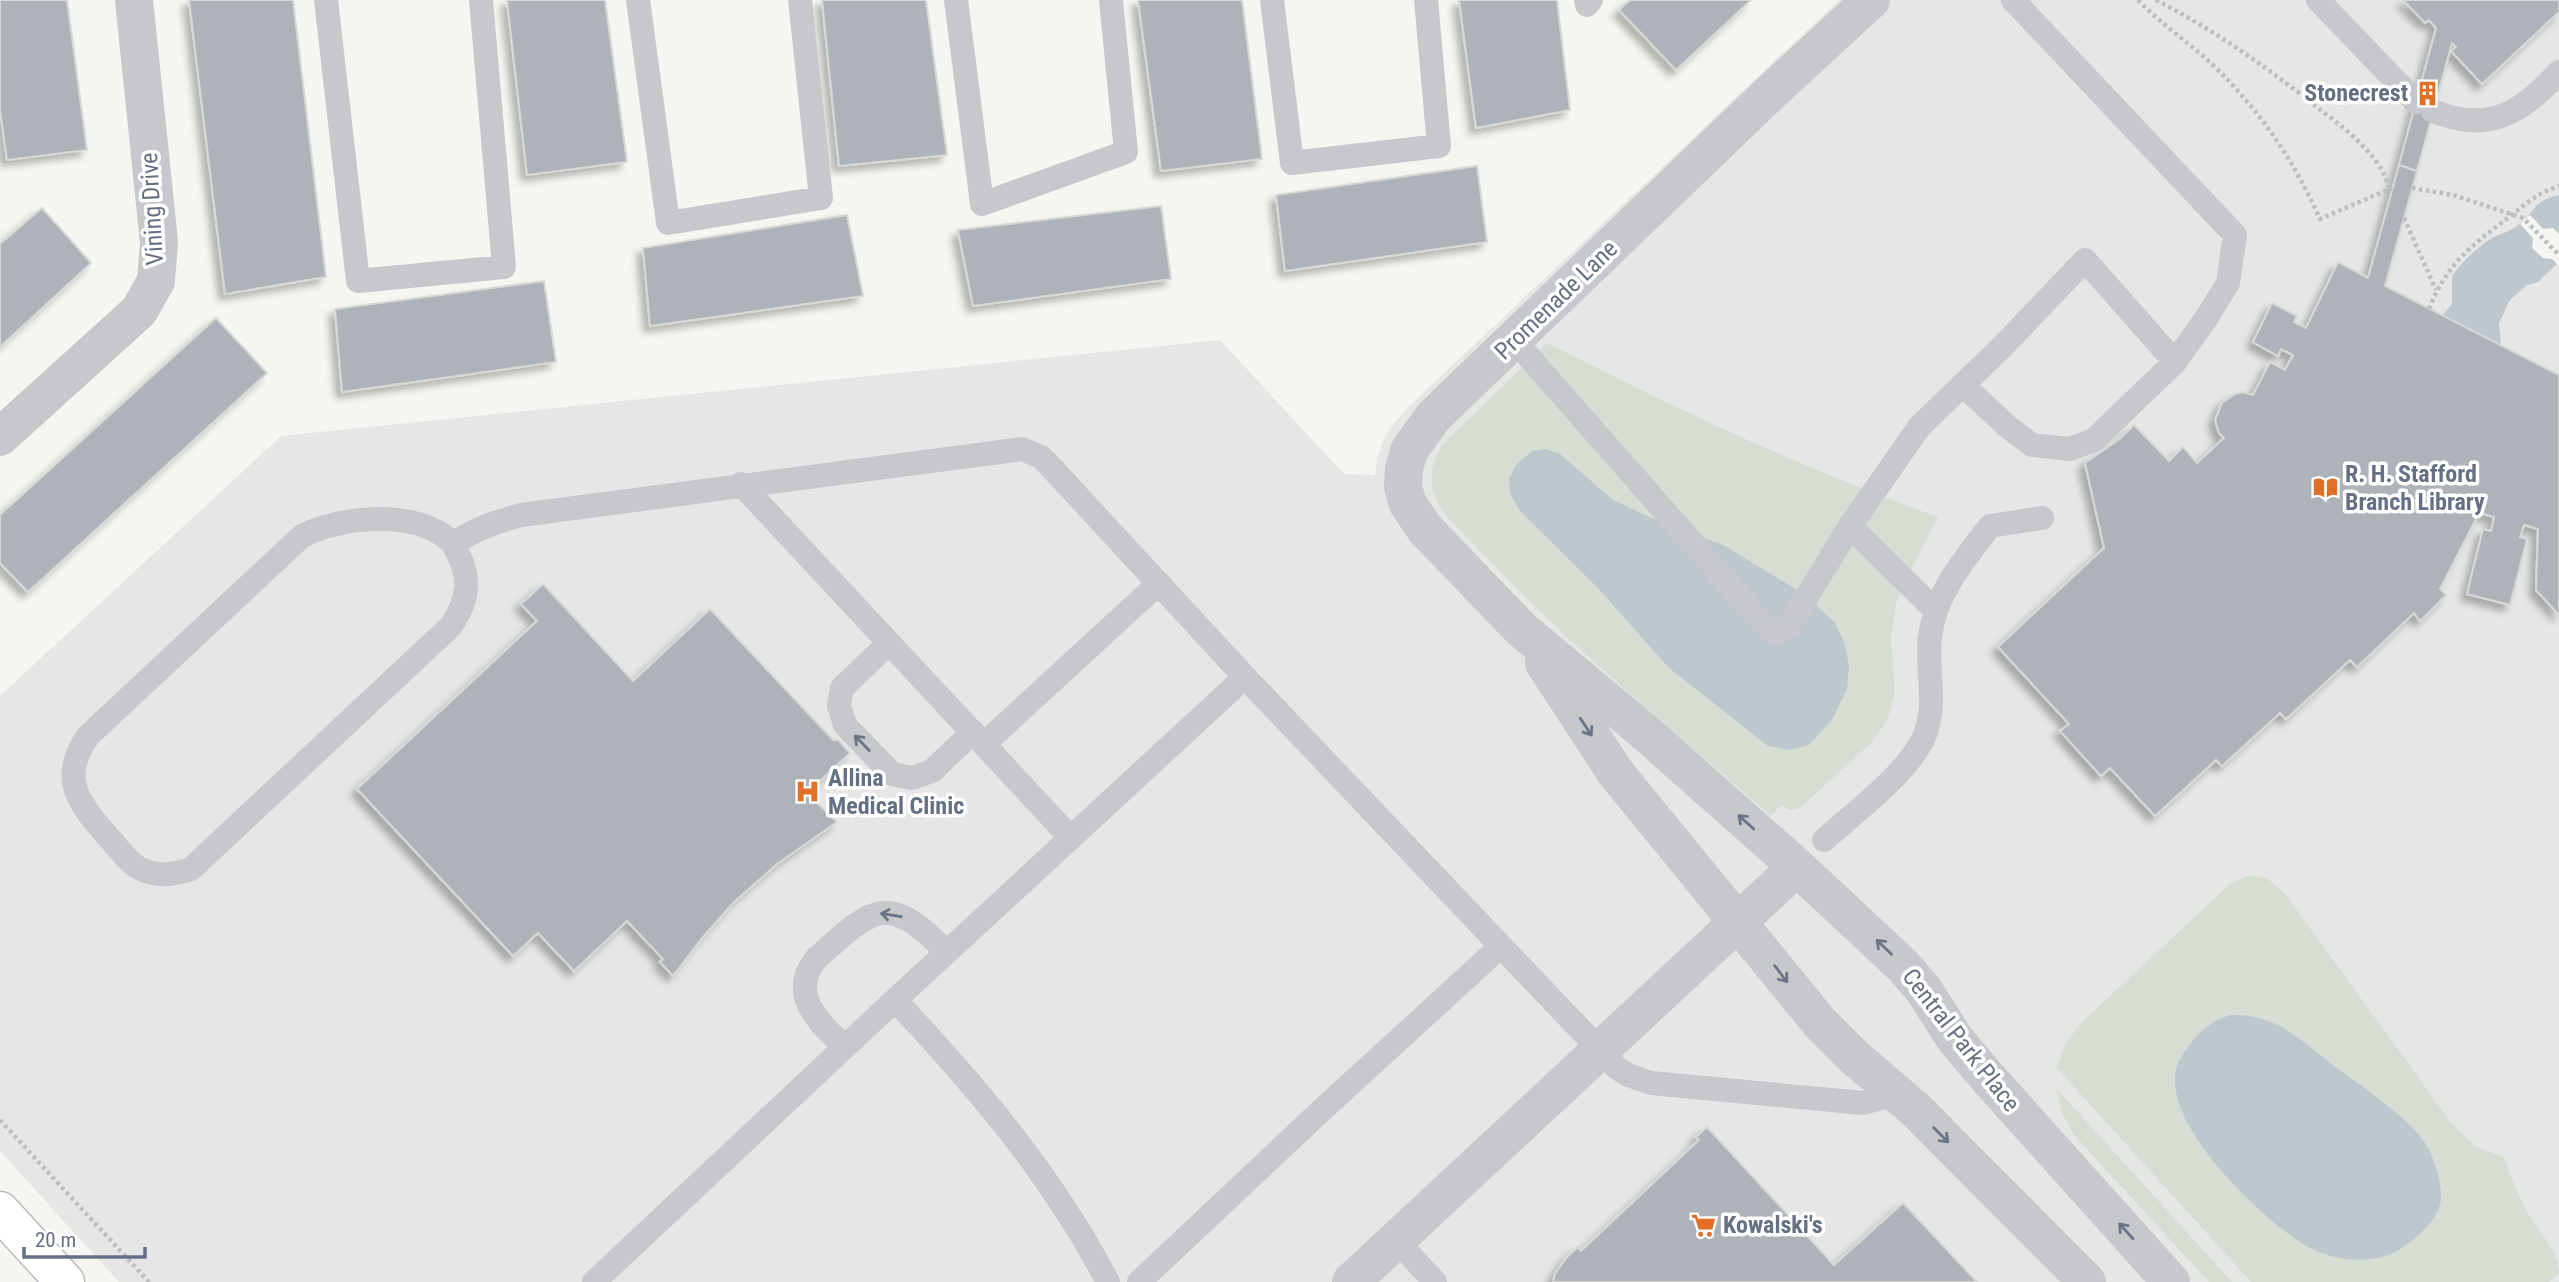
<svg xmlns="http://www.w3.org/2000/svg" width="2559" height="1282" viewBox="0 0 2559 1282" font-family="'Roboto Condensed',sans-serif">
  <style>
    .built { fill: #e6e6e6 }
    .green { fill: #d6ddd3 }
    .water { fill: #bfc7ce }
    .pier { fill: #f5f6f2 }
    .building { fill: #aeb3ba; stroke: #d7d7d5; stroke-width: 2; filter: url(#shadow) }
    .lines { fill: none; stroke-linecap: round; stroke-linejoin: round }
    .secondary-casing { stroke: #b8bbc0; stroke-width: 41 }
    .path { stroke: #bdbec1; stroke-width: 4.5; stroke-dasharray: 3.5 3.5; stroke-linecap: butt }
    .service { stroke: #c6c8cc; stroke-width: 24 }
    .minor { stroke: #c6c8cc; stroke-width: 38 }
    .secondary { stroke: #fff; stroke-width: 38 }
    .oneway { stroke: #6a7587 }
    .labels { text-anchor: middle; dominant-baseline: central; stroke-width: 7; stroke-linejoin: round; paint-order: stroke }
    .poi-label { font-size: 24px; font-weight: bold; fill: #657183; stroke: #fff; text-anchor: start }
    .street-label { font-size: 24px; fill: #657183; stroke: #fff }
  </style>
  <defs>
    <filter id="shadow"><feDropShadow dx="-6" dy="6" stdDeviation="3.5" flood-color="#0004"/></filter>
  </defs>
  <rect width="100%" height="100%" fill="#f5f6f2"/>
  <!-- built -->
  <path class="built" d="M1839,0h720v1282h-2440l-119,-131v-455l281,-260 939,-96 124,134 31,1 2,-17 8,-22 19,-25z"/>
  <!-- green -->
  <path class="green" d="M1547,343c127,65 257,126 391,174l-33,64 -9,23 -5,35 4,52 -8,30 -17,23 -70,64 -11,2 -8,-5 -10,11c-96,-84 -197,-166 -285,-259 -17,-18 -42,-38 -51,-61 -7,-18 -2,-36 7,-51z
    M2247,876l20,2 19,17 166,229 24,23 28,10c6,18 13,36 22,53 11,21 33,40 33,63l-10,9h-298l-194,-214 8,-23 15,-21 150,-140z
    M2056,1088l176,194h-23l-135,-147 -12,-22z"/>
  <!-- water -->
  <path class="water" d="M2559,195v67l-21,20 -11,3 -18,16 -10,23 2,21 -59,-29 10,-12v-28c10,-14 25,-29 40,-38 8,-4 17,-6 25,-12 20,-14 14,-25 42,-31z
    M1546,449l14,5 53,46 41,19 71,27 79,48 31,29 10,21 4,23 -2,22 -15,31 -23,25 -19,5 -22,-4 -99,-78 -73,-82 -75,-74 -11,-18 -1,-15 7,-14 16,-14z
    M2230,1015c49,-2 74,29 111,56 24,18 68,47 84,72 9,14 17,40 16,56 -2,22 -30,45 -48,54 -27,12 -62,7 -87,-7 -44,-27 -143,-120 -130,-177 2,-8 8,-17 13,-23 11,-16 23,-25 41,-31z"/>
  <!-- pier -->
  <path class="pier" d="M2530,215l13,14 10,-1 6,6v32l-7,-7 -9,-1 -11,-10 1,-10 -13,-14z"/>
  <!-- building -->
  <path class="building" d="M0,0h67l20,150 -80,10 -7,-50z
    M189,0h104l33,277 -101,17z
    M507,0h98l22,162 -100,13z
    M822,0h104l21,155 -108,11z
    M1138,0h104l20,159 -101,12z
    M1459,0h98l13,110 -94,18z
    M1630,0h121l-75,70 -57,-60z
    M2403,0h156v12l-77,72 -31,-33 5,-4 -4,-4 -35,128 -18,-6 37,-137 -7,-8 -4,3z
    M2399,165l18,6 -32,115 174,89v240l-23,-25 2,-61 -14,-4 -4,12 7,2 -17,66 -43,-11 16,-65 8,2 3,-14 -15,-4 -39,76 6,6 -26,26 -6,-8 -57,54 -7,-7 -64,59 -6,-6 -58,53 -6,-6 -61,56 -45,-48 -9,8 -41,-45 9,-7 -71,-77 106,-99 -19,-85 36,-25 13,-13 35,36 14,-14 14,16 27,-25 -5,-5 -4,-13 7,-17 13,-9 7,-2 11,3 17,-33 15,8 8,-15 -12,-6 -3,7 -25,-14 19,-39 25,13 -3,6 12,6 32,-66 30,16z
    M1477,166l10,76 -202,29 -9,-76z
    M1161,206l10,73 -198,27 -15,-76z
    M42,208l49,55 -91,84v-103z
    M847,215l16,81 -213,30 -7,-78z
    M544,281l12,81 -214,30 -7,-83z
    M216,318l51,55 -239,219 -28,-29v-48z
    M543,584l90,97 77,-72 123,131h5l12,13 -43,40 30,29 -60,42 -43,38 -32,36 -29,38 -13,-14 3,-3 -36,-38 -53,50 -36,-38 -25,23 -156,-167 180,-168 -16,-17z
    M1707,1127l127,138 69,-62 74,79h-424l2,-8 11,-16 12,-11 3,4 118,-111 -3,-3z"/>
  <g class="lines">
    <defs>
      <path id="secondary" d="M0,1211l65,71"/>
    </defs>
    <!-- secondary casing -->
    <use href="#secondary" class="secondary-casing"/>
    <!-- path -->
    <path class="path" d="M2138,0c23,24 50,42 74,64 49,48 80,93 108,155l72,-31
      M2156,0c56,29 108,65 157,104 23,18 51,38 67,63 5,7 7,16 11,24
      M2412,188l41,7 70,23 36,37
      M2404,218l32,72
      M2429,309c19,-48 45,-65 84,-95 16,-13 27,-22 46,-28
      M0,1120l149,162"/>
    <!-- service -->
    <path class="service" d="M326,0l32,281 146,-14 -23,-267
      M638,0l30,223 153,-25 -21,-198
      M956,0l26,204 144,-52 -15,-152
      M1272,0l20,163 147,-17 -13,-146
      M1586,0l1,5 4,-5
      M2318,0l98,102
      M2433,111c56,23 88,2 126,-39
      M1514,340l255,290 9,2 11,-6 61,-100 70,-100 83,-80 82,-86 90,102 32,-45 21,-34 7,-48 -222,-235
      M1963,385l45,42 24,18 38,4 24,-9 81,-78
      M741,484l329,353
      M1850,526l85,84
      M453,544c-33,-36 -112,-28 -151,-8l-213,199c-33,44 -8,71 22,105 9,10 19,25 32,30 15,7 33,4 48,-1l260,-243c20,-30 20,-51 2,-82 21,-15 43,-22 68,-29l501,-66 19,8 8,8 196,212 372,391 11,7 23,8 212,20 19,-5 12,-6
      M889,643l-47,45 -3,17 6,20 47,49 20,4 20,-7 41,-39
      M984,744l175,-161
      M1824,840c30,-27 84,-67 100,-103 14,-33 2,-66 6,-100 5,-44 34,-77 60,-111l52,-8
      M844,1047c-24,-25 -56,-51 -29,-87 55,-50 72,-71 131,-8
      M1396,1240l39,42
      M594,1282l301,-282
      M1108,1282c-56,-107 -131,-195 -213,-282l350,-323
      M1139,1282l184,-173 177,-162"/>
    <!-- minor -->
    <path class="minor" d="M1871,0l-101,93 -337,324 -24,34 -5,18 -1,18 5,17 17,25 96,100 126,105 150,133 105,98 21,24 32,50 33,39 183,204
      M0,437l139,-126 17,-30 3,-39 -25,-242
      M1544,663l71,109 205,251 33,33 63,54 171,172
      M1351,1282l446,-415"/>
    <!-- secondary -->
    <use href="#secondary" class="secondary"/>
  </g>
  <!-- one-way arrows -->
  <defs><path id="oneway-shaft" d="M-6 0H5M1.5-3L5.5 0L1.5 3" fill="none" stroke-width="1.6" stroke-linecap="round" stroke-linejoin="round" transform="scale(1.75)"/></defs>
  <g class="oneway">
    <use href="#oneway-shaft" transform="translate(1586 727) rotate(57)"/>
    <use href="#oneway-shaft" transform="translate(862 743) rotate(-134)"/>
    <use href="#oneway-shaft" transform="translate(1746 822) rotate(-138)"/>
    <use href="#oneway-shaft" transform="translate(891 915) rotate(-171)"/>
    <use href="#oneway-shaft" transform="translate(1884 947) rotate(-136)"/>
    <use href="#oneway-shaft" transform="translate(1781 974) rotate(53)"/>
    <use href="#oneway-shaft" transform="translate(1941 1135) rotate(45)"/>
    <use href="#oneway-shaft" transform="translate(2126 1231) rotate(-132)"/>
  </g>
  <!-- icons -->
  <defs>
    <symbol id="building-bare" viewBox="-9 -9 18 18"><path d="M-4-6H4V6H1V3H-1V6H-4ZM-2.5-4.3h1.7v1.8h-1.7ZM.8-4.3h1.7v1.8H.8ZM-2.5-1h1.7V.8h-1.7ZM.8-1h1.7V.8H.8Z" fill="#e26f26" stroke="#fff" stroke-width="2.5" paint-order="stroke"/></symbol>
    <symbol id="library-bare" viewBox="-9 -9 18 18"><path d="M-6-4Q-3-5.5-.7-3.5V5Q-3 3-6 4ZM6-4Q3-5.5 .7-3.5V5Q3 3 6 4Z" fill="#e26f26" stroke="#fff" stroke-width="2.5" paint-order="stroke"/></symbol>
    <symbol id="hospital-bare" viewBox="-9 -9 18 18"><path d="M-5-5h3v3.5h4V-5h3V5h-3V1.5h-4V5h-3Z" fill="#e26f26" stroke="#fff" stroke-width="2.5" paint-order="stroke"/></symbol>
    <symbol id="supermarket-bare" viewBox="-9 -9 18 18"><path d="M-6-5.5h2.5l.6 2H6L4.5 2H-2.5L-4.4-4H-6ZM-1.5 3.2a1.3 1.3 0 1 0 .1 0ZM3 3.2a1.3 1.3 0 1 0 .1 0Z" fill="#e26f26" stroke="#fff" stroke-width="2.5" paint-order="stroke"/></symbol>
  </defs>
  <g fill-rule="evenodd">
    <use href="#building-bare" x="2410" y="76" width="35" height="35"/>
    <use href="#library-bare" x="2308" y="470" width="35" height="35"/>
    <use href="#hospital-bare" x="790" y="774" width="35" height="35"/>
    <use href="#supermarket-bare" x="1686" y="1208" width="35" height="35"/>
  </g>
  <g class="labels">
    <!-- poi labels -->
    <g class="poi-label">
      <text x="2408" y="93" text-anchor="end">Stonecrest</text>
      <text x="2345" y="474">R. H. Stafford<tspan x="2345" dy="28">Branch Library</tspan></text>
      <text x="828" y="778">Allina<tspan x="828" dy="28">Medical Clinic</tspan></text>
      <text x="1723" y="1225">Kowalski's</text>
    </g>
    <!-- street labels -->
    <g class="street-label">
      <text transform="translate(152 209) rotate(-93)">Vining Drive</text>
      <text transform="translate(1556 300) rotate(-44)">Promenade Lane</text>
      <text transform="translate(1961 1040) rotate(52)">Central Park Place</text>
    </g>
  </g>
  <!-- scale -->
  <path d="M24 1247v10h121v-10" fill="none" stroke="#657183" stroke-width="3.5"/>
  <text x="35" y="1247" font-size="21" fill="#657183" stroke="#ffffff" stroke-width="5" paint-order="stroke">20 m</text>
</svg>
